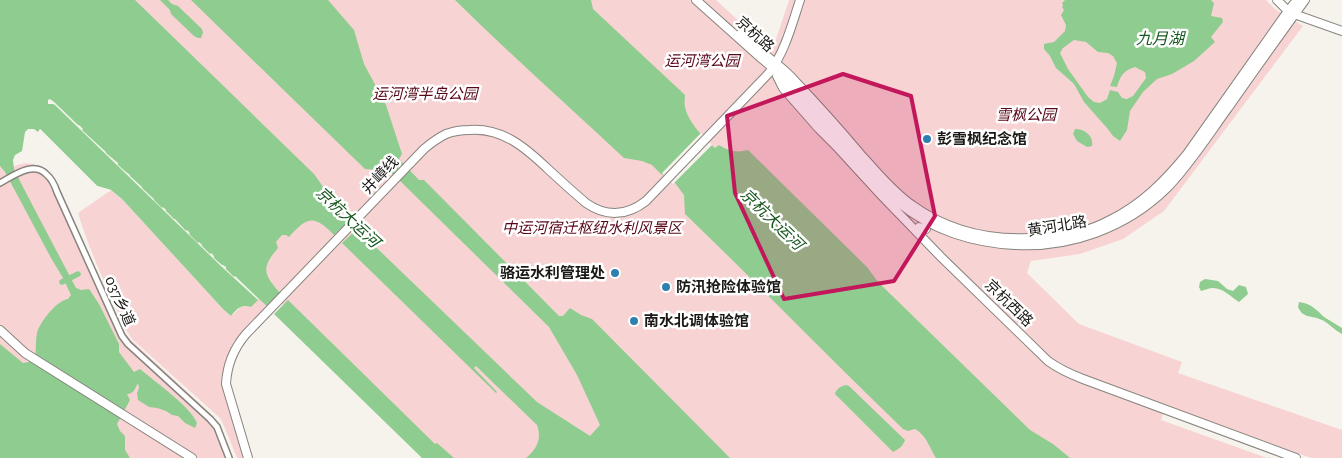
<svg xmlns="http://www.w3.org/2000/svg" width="1342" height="458" viewBox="0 0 1342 458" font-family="'Zilla Slab','Noto Sans SC',serif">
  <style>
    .green { fill: #f8d3d4 }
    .water { fill: #8ecd8f; fill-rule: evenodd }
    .pier { fill: #f6f3ed }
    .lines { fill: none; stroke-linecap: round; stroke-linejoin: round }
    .canal { stroke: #8ecd8f; stroke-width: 5.5 }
    .street-casing { stroke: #87847e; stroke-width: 8 }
    .secondary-casing { stroke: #87847e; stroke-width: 10 }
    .street { stroke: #fff; stroke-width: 5 }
    .secondary { stroke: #fff; stroke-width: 8 }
    .marked { fill: #c2185b; fill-opacity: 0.2; stroke: #c2185b; stroke-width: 4; stroke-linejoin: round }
    .poi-dot { fill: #307fb1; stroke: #fff; stroke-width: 2 }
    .labels { text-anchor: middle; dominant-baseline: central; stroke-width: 5; stroke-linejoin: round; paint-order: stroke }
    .street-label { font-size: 15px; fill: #1a1916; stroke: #fff }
    .park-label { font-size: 15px; font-style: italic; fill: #570617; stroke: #fff }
    .poi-label { font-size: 15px; font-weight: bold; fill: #1a1916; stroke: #fff; text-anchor: start }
    .water-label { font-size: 16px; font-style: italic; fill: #16571e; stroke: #fff }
  </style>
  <rect width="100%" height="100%" fill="#f6f3ed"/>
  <!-- green -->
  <path class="green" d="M0,0h716l39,36c7,3 13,6 21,3l13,-39h477l9,9 28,17 -139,185 -41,28 -43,15 -49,7 -4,12 52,51 103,38 -4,11 164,57v28h-31l-145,-52 -5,14 106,38 1,-1 3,1h-832l-439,-431z
    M26,163c18,2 25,11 33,26l63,141 9,10 80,74 9,11 13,33h-233v-292l5,6 12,-7z
    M111,190l11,9 101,110 8,7 10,-9 6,-1 12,-7 9,8 -32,35 -2,-2c-7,17 -11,33 -10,52l21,66h-8l-13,-32 -4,-8 -87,-78c-9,-11 -14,-26 -20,-39 -13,-28 -26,-58 -35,-88z"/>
  <!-- water -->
  <path class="water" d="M0,0h135l179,174 34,48 -14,13c-20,-20 -26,-19 -45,2l-3,-2h-4l-6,7 2,6c-18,21 -14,27 3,46l-13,13 -9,-8 -8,8c-10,-3 -14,2 -20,9l-8,-7 -101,-110 -11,-9 -14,-4 -57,-57 -2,3 -4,-3h-6l-3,3 -3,19 -7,4 -2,5 1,9 10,20 52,99 5,2 8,-1 10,15 20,40v8l15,20 6,-3c15,13 50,37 57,54l-2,5 -10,-5 -7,-7 -6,-1 -6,-4 -9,-3 -8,-1 -11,-7 -1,-7 2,-5 -1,-5c-3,5 -4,11 -11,11l3,6 -13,24 3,7 5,5v14l5,8h-130v-114l23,19 11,-2c3,-10 1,-18 3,-28 2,-9 16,-27 24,-31 1,-1 6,-3 7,-3l3,-4 -8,-17 -12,-20 -46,-86 -5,-6z
    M160,0h8l4,4 6,2 24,23 1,4 -2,5h-3l-4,-2 -23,-22 -1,-4z
    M191,0h137l26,30 10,34 22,41 16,49 -3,5 20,21h5l135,136h4l7,-8 11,7 11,4 138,139h-204c11,-9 16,-19 11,-33l-61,-59 -2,2 23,24 -1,1 -154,-150 15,-14 180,173 53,34 10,-11 -23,-50 -28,-48 -155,-152 -7,-4 -22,-2z
    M455,0h136l2,9 92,86c0,3 -1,8 0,12 3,15 19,31 30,41l4,-3c9,6 18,8 29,5l119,117 11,15 152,148 23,14 17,14h-134c-7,-11 -9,-22 -21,-29l-7,2 -5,-2c-74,-71 -144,-144 -218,-215l-1,-19 -12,-16 -11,-5 -9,-9 -10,-4 -18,-3c-56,-52 -114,-104 -169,-158z
    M1065,0h146l3,3 -3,13 11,2 1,4 -12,15 4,5 -21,19 -22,13 -15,5 -14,13 -13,19 -3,19 -7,11 -7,-5 -6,-8 -23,-26 -10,-18 -18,-16 -6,-12 -6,-7v-5l10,-2 11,-11 1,-6 -5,-10 3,-5 -2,-3 1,-2 -1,-2zM1074,40l12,2 12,10 10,1 5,3 4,7 -3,13 -4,10 7,1c4,-12 6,-16 18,-20l10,5 1,6 -13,18 -6,3 -5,-1 -4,-6 -8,-2 -3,9 -7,4 -6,-1 -6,-5 -20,-28 -8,-16 3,-5z
    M1075,129c10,0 19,7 17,17l-5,1 -10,-6 -4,-7z
    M1205,279l13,2 9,8 6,2 6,-6 7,2 2,7 -9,8c-8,-5 -16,-14 -26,-14 -4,0 -8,2 -12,3l-2,-4 1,-5z
    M288,300l147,144 2,-1 17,15h-32l-148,-144z
    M1299,302c11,1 18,8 25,15 6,4 12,7 18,11v6c-8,-4 -13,-11 -20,-14 -10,-5 -19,-1 -24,-13z
    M846,385l3,1 56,54c-2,6 -6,9 -12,12l-58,-58c1,-5 6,-8 11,-9z"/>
  <!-- pier -->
  <path class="pier" d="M50,99l4,3 24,23h1l4,4 -1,1 24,22v1l12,10v2l8,7 4,3v1l12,11v1l12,11v1l8,8 1,-1 3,3v1l8,8h1l11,12 1,-1 3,3 -1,1 9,9 1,-1 3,3v1l8,8 1,-1 3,3v2l8,7h1l3,2v2l8,8 1,-1 24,23 -1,1 -36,-33 -167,-162 -2,-1h-5v-4z
    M40,129l57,57 14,4 -2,2 -14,-4 -55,-55 -3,1z
    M701,133l11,12 -39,39 -11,-11z"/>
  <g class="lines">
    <!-- canal -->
    <path class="canal" d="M62,282l16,-8"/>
    <defs>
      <path id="street" d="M0,183c13,-7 34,-23 47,-8 5,4 8,11 10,17l65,144 6,8 82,75 7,8 12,31"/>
      <path id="secondary" d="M696,0l66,59 11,9c27,28 53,57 79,86 15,17 30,35 47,49 32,27 75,40 116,42 55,3 111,-17 151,-56 22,-22 43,-55 62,-81 25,-36 51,-72 77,-108
        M1277,0l11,11 6,3 48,17
        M741,33c7,7 15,14 22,20 11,9 23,17 32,28 23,24 46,50 68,76 15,16 30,35 49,48 40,29 84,37 133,32 22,-1 45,-6 65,-17 32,-16 55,-39 77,-66l101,-143 9,-11
        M777,76l6,12 36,41 19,19 44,48 59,61 107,104c11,8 22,13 35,18l213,79
        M918,233v-4l1,-2 7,2
        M0,330l25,23 167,105
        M248,458l-22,-74c1,-19 8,-36 20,-50l178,-185c7,-6 14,-11 22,-15 8,-3 15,-4 23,-4 33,-3 57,18 80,40 12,11 24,22 37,33 20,14 41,13 60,-2l123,-128c16,-21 23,-49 31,-73"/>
    </defs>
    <!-- street casing -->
    <use href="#street" class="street-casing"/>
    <!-- secondary casing -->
    <use href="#secondary" class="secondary-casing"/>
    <!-- street -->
    <use href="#street" class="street"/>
    <!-- secondary -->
    <use href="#secondary" class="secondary"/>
  </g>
  <!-- marked area -->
  <path class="marked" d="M843,74l68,22 24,120 -41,65 -110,18 -49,-106 -8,-77z"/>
  <!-- markers -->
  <g class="poi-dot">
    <circle cx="927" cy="139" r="5"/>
    <circle cx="615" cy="273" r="5"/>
    <circle cx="666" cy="287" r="5"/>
    <circle cx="634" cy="321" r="5"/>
  </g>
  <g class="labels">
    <!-- street labels -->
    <g class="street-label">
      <text transform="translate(755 34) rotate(42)">京杭路</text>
      <text transform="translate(380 175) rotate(-46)">井嶂线</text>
      <text transform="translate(1057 226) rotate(-9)">黄河北路</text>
      <text transform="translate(120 301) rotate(66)">037乡道</text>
      <text transform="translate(1009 303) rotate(44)">京杭西路</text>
    </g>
    <!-- park labels -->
    <g class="park-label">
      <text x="702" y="61">运河湾公园</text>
      <text x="425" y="94">运河湾半岛公园</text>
      <text x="1026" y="115">雪枫公园</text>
      <text x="592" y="228">中运河宿迁枢纽水利风景区</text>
    </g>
    <!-- poi labels -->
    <g class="poi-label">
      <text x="937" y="139">彭雪枫纪念馆</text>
      <text x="605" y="273" text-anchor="end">骆运水利管理处</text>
      <text x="676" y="287">防汛抢险体验馆</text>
      <text x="644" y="321">南水北调体验馆</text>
    </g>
    <!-- water labels -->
    <g class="water-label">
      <text x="1160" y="38">九月湖</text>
      <text transform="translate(348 217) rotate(43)">京杭大运河</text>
      <text transform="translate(772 219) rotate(44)">京杭大运河</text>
    </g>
  </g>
</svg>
